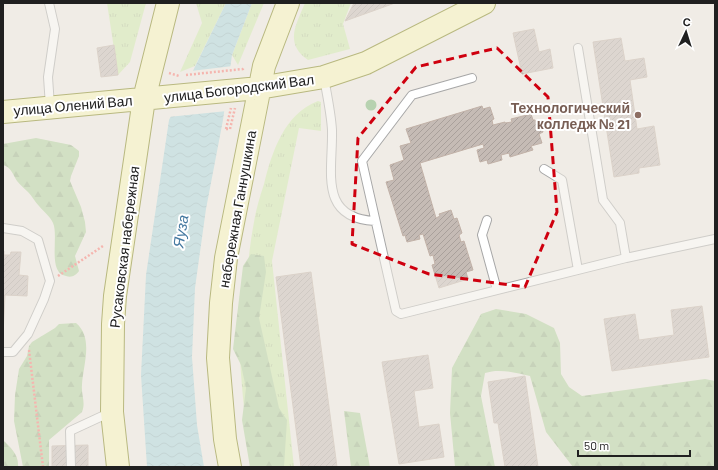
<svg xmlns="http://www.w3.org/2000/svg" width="718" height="470" viewBox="0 0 718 470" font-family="Barlow,sans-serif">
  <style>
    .grass { fill: url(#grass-tufts) }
    .forest { fill: url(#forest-firs) }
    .water { fill: url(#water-waves) }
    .pier { fill: #f0ece6 }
    .building { fill: url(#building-hatch); stroke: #c2b2a8 }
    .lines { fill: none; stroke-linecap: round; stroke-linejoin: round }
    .lane-casing { stroke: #a7a7a7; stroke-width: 10 }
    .secondary-casing { stroke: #757905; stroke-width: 24 }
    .path { stroke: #fa726d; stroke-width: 2.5; stroke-dasharray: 2 2; stroke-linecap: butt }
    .lane { stroke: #fff; stroke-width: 8 }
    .secondary { stroke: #faf9bb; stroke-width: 22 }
    .tree { fill: #72b16f }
    .marked { fill: none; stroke: #cf000f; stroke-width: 3; stroke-dasharray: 8 5; stroke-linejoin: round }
    .education-dot { fill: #8d6e63; stroke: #fff; stroke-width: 1.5 }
    .labels { text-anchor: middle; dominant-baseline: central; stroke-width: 4; stroke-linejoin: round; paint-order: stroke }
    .street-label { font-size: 14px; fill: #202020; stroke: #fff }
    .education-label { font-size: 14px; font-weight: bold; fill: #785e54; stroke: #fff; text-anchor: end }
    .water-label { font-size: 15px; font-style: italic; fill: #4579a0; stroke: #fff }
  </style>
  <defs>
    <pattern id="grass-tufts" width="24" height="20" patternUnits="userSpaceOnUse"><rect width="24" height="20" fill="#cfeaac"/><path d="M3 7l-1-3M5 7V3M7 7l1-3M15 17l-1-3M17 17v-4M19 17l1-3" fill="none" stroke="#b1c894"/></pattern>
    <pattern id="forest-firs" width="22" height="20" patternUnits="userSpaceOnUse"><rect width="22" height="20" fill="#aed09b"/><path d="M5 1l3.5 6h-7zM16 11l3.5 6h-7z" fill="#95b285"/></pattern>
    <pattern id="water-waves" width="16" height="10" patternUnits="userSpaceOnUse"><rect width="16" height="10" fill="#a6d5de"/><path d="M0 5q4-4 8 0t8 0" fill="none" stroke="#8fb7be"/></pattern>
    <pattern id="building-hatch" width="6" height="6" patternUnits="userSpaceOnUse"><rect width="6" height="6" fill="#c5bbb5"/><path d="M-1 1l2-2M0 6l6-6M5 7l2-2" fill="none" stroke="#a9a09b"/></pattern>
  </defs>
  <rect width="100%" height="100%" fill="#f0ece6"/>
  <!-- grass -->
  <path class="grass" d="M107,3h39l-16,59 -12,13z
    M196,3h30l-31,63 -15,6 22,-49z
    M252,3h12l-26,62 -6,-10z
    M305,3h46l-8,21 7,25 -42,11c-24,-17 -12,-35 -3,-57z
    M318,101l3,1v29l-22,-3 -27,133 22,206h-41c-7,-36 -11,-72 -13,-109 0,-19 4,-39 5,-57 2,-26 4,-53 9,-79 2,-13 6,-26 10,-38 8,-32 20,-70 54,-83z"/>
  <!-- forest -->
  <path class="forest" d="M36,138l35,7 8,6v5l-8,20 -1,5 11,26 4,15 1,10 -11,24 4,15c-3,4 -7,7 -13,5 -19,-3 -7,-40 -13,-53 -3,-7 -9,-11 -14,-17 -4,-4 -7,-10 -11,-14 -4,-4 -8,-7 -11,-11 -4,-6 -6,-14 -14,-16v-21z
    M251,254l13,2 2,16 -7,46 20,90 8,12 -3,47h-34l-8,-47 4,-32 -5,-23 -8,-16 10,-83z
    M496,309l30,5 28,14 6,15 1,31 8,13 13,9 123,-17 10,2v86h-142l-27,-35 -16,-56c-15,-3 -30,-8 -45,-3l-4,23 14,71h-40l-5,-54 2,-45 29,-54z
    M76,323c18,15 7,42 6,62 -1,10 4,17 0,27l-33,28v27h-26l-9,-46 1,-26 4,-26 8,-13 2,-10 3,-4 23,-14 4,-4z
    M344,411l16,2 10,54h-19z
    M3,440c8,8 16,15 15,27h-15z"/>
  <!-- water -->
  <path class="water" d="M226,3h26l-20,52 -9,65 -17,89 -11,79 -3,69 5,68 7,42h-57l-6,-92 5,-100 23,-155z"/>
  <!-- pier -->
  <path class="pier" d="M233,66l-6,45 -59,6 23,-46z"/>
  <!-- building -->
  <path class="building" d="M354,3h41l-50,18z
    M534,29l5,23 11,-3 3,19 -31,6 -9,-41z
    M621,38l4,23 19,-3 3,19 -17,3 7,49 17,-3 6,39 -21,3v5l-25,4 -21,-135z
    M114,45l4,30 -17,2 -4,-29z
    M482,106l1,3 7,-2 4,12 -2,1 1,5 12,-3v1l7,-1 -1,-3 20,-5 2,6h2l2,6 4,-1 2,7 -4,2 3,9 -11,3 2,4 -23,7 -1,-4 -8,2 1,5 -14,4 -1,-4 -7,2 -3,-12 7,-2 -1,-4 -63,19 16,55 4,-2 -1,-2 12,-4 3,9 3,-1 5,15 -3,2 2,7 3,-1 9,29 -7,2 2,7 -29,9 -7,-23 3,-1 -2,-9 -3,1 -7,-22 -4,1 1,4 -13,3 -2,-7 -2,1 -17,-54 8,-2 -4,-15 14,-5 -4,-14 11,-3 -5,-14z
    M3,251h1v4h6l1,-3h10l-2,23 9,1 -1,20 -22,-1 -2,40z
    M311,272l26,195h-36l-25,-190z
    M702,306l7,51 -97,14 -8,-52 31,-5 4,26 35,-5 -3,-25z
    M428,355l5,33 -19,3 5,36 20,-3 5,33 -45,7 -17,-102z
    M525,376l13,91h-33l-7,-44h-4l-6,-41z
    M88,445v22h-36v-21z"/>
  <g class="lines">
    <defs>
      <path id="lane" d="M49,3l6,26 -7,48 2,29
        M578,48l25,152 17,23 6,35
        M324,78c3,17 7,35 8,52 1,41 -14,88 43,91
        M472,78l-60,17 -50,66 34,150 5,3 225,-56 89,-19
        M544,169l18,11 16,90
        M487,220l-5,15 15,55
        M3,228l19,3 16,9 12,41 -6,18 -16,35 -15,18h-10
        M71,467l-1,-36 41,-19"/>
      <path id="secondary" d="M3,112l256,-24 65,-11 42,-14 118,-60
        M118,467l-6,-55 1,-88 2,-28 29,-197 24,-96
        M230,467l-5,-28 -7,-81 3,-55 5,-45 38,-192 24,-63"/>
    </defs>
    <!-- lane casing -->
    <use href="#lane" class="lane-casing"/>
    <!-- secondary casing -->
    <use href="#secondary" class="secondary-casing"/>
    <!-- path -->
    <path class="path" d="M169,73l10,3
      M186,75l57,-6 1,-2
      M226,129h4l5,-21
      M226,129l5,-21
      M58,276l45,-30
      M29,350l14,117"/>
    <!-- lane -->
    <use href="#lane" class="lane"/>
    <!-- secondary -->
    <use href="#secondary" class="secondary"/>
  </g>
  <!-- trees -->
  <circle class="tree" cx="371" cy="105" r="5.5"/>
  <!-- marked area -->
  <path d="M0 0H718V470H0ZM497,48l51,49 9,115 -32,75 -96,-13 -77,-30 6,-106 58,-71z" fill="#f0ece6" fill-opacity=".55" fill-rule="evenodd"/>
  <path class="marked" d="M497,48l51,49 9,115 -32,75 -96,-13 -77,-30 6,-106 58,-71z"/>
  <!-- markers -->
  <circle class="education-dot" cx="638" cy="115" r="4"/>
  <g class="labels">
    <!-- street labels -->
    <g class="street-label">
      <text transform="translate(239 88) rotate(-7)">улица Богородский Вал</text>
      <text transform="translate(73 105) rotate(-5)">улица Олений Вал</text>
      <text transform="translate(237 209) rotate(-80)">набережная Ганнушкина</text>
      <text transform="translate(124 247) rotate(-83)">Русаковская набережная</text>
    </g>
    <!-- education labels -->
    <g class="education-label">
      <text x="630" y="107">Технологический<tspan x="630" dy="16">колледж № 21</tspan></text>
    </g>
    <!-- water labels -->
    <g class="water-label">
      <text transform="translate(180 231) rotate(-81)">Яуза</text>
    </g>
  </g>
  <!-- border -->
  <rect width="718" height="470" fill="none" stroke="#202020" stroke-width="8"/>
  <!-- north arrow -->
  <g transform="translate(686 32) rotate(4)" stroke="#ffffff" stroke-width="3" paint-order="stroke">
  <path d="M0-3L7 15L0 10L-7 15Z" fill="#202020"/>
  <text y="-6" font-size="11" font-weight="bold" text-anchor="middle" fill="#202020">С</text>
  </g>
  <!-- scale -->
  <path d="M578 450v6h112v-6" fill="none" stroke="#202020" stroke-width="2"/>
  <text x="584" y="450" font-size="12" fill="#202020" stroke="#ffffff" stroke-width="3" paint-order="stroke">50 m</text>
</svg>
